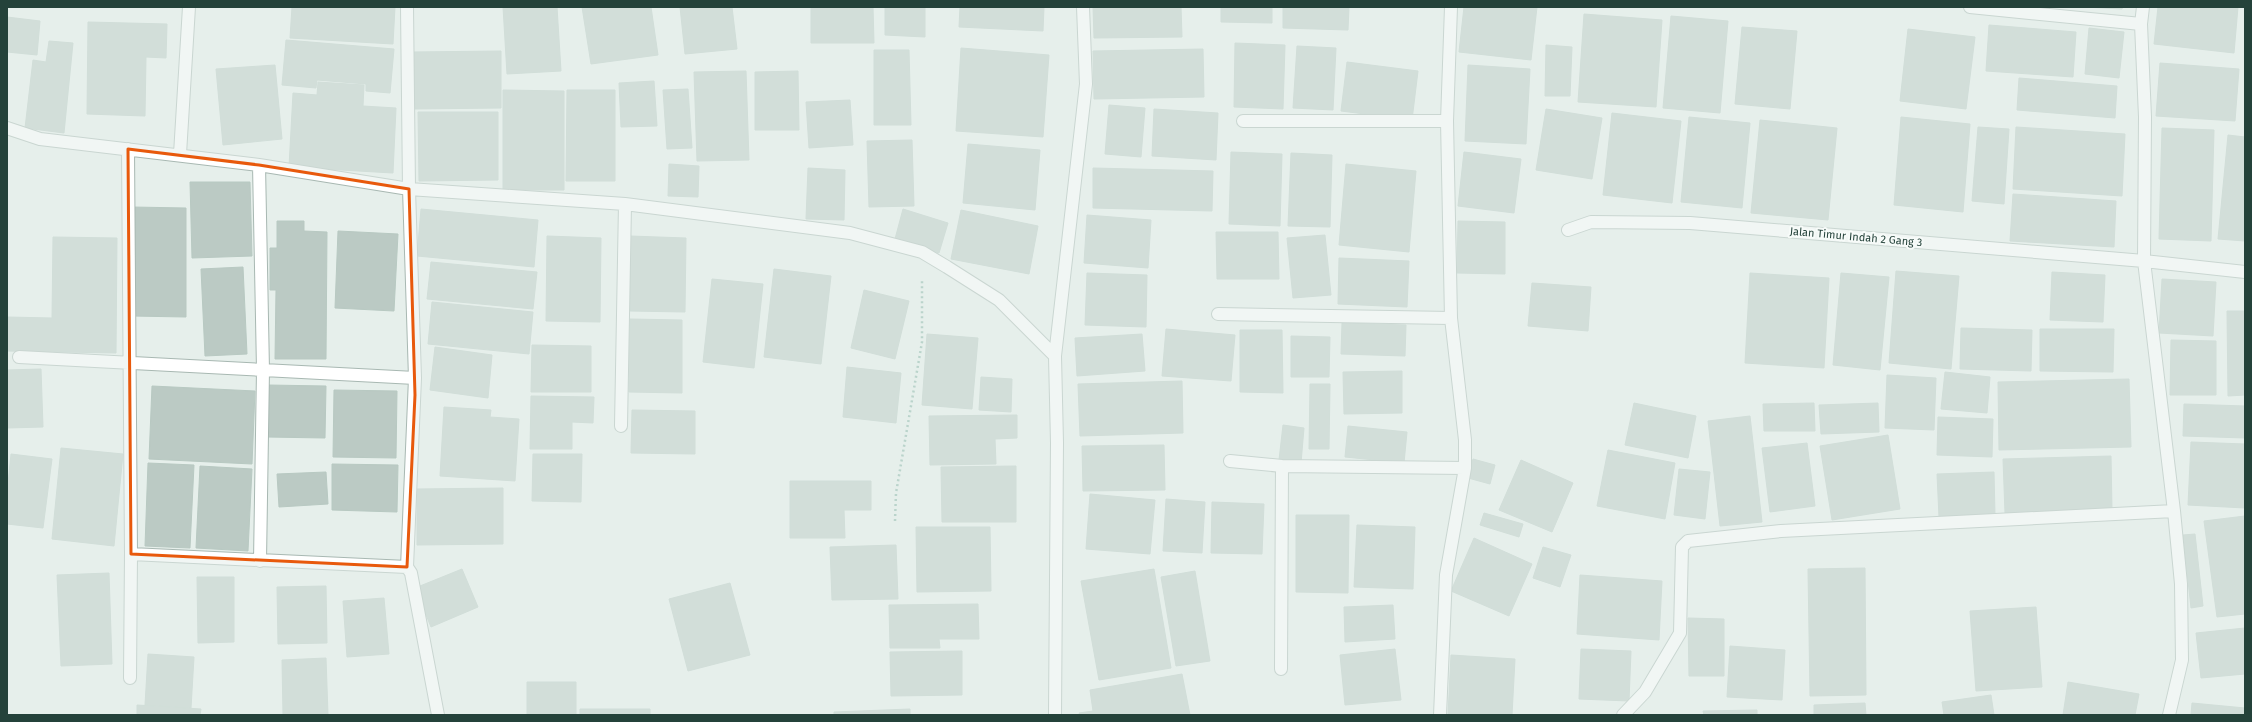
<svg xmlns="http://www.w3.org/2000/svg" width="2252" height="722" viewBox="0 0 2252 722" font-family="'Fira Sans',sans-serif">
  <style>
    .building { fill: #bbcac4; stroke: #b8c9c2 }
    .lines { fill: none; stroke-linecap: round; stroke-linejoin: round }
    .minor-casing { stroke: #a8b8b2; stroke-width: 14 }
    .path { stroke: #86b3a5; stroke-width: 2.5; stroke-dasharray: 2 3; stroke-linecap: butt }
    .minor { stroke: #fff; stroke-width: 12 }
    .marked { fill: none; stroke: #e8590c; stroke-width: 3; stroke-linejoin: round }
    .labels { text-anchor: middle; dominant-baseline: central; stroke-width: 4; stroke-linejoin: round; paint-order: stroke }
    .street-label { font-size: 11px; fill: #24423a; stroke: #f7fbf9 }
  </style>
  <rect width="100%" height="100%" fill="#e6efeb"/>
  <!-- building -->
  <path class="building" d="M292,7h103l-2,37 -103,-6z
    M503,7h54l4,64 -54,3z
    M582,7h69l7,48 -67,9z
    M680,7h52l5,42 -52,5z
    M811,7h62l1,36h-63z
    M885,7h40v30l-40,-2z
    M960,7h84l-1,24 -84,-4z
    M1093,7h88l1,30 -88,1z
    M1221,7h51v16l-51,-1z
    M1283,7h66l-1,23 -65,-2z
    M1464,7h73l-6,53 -72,-8z
    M2085,7h38l-1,2z
    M2158,7h80l-4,46 -80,-9z
    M1584,14l78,6 -6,87 -78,-5z
    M1671,16l57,5 -8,92 -57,-5z
    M7,17l33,4 -3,34 -30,-3z
    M88,22l79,2 -1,34 -20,-1 -1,59 -58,-2z
    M1989,25l87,7 -3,45 -87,-6z
    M1742,27l55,4 -7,78 -55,-5z
    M2089,28l35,4 -5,46 -34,-4z
    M1908,29l67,8 -9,72 -66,-8z
    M286,40l108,9 -4,44 -24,-2v-7l-49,-4 -1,8 -34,-3z
    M49,41l24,2 -9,90 -39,-5 8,-68 13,2z
    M1235,43l50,2 -2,64 -49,-2z
    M1546,45l26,2 -2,49h-25z
    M1297,46l39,2 -3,62 -40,-2z
    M961,48l88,7 -6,82 -87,-6z
    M1203,49l1,48 -110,2 -1,-48z
    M874,50h35l2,75h-37z
    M501,51v57l-88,1 -1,-57z
    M1347,62l71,9 -6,49 -71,-9z
    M2160,63l79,6 -4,52 -79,-5z
    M275,65l7,74 -59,6 -7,-76z
    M1468,65l62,4 -4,75 -61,-3z
    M746,71l3,89 -52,1 -3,-89z
    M798,71l1,59h-44v-58z
    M2019,78l98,8 -2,32 -98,-8z
    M654,81l3,45 -36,1 -2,-44z
    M318,82l46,3 -1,21 33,2 -3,65 -104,-6 4,-74 24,2z
    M688,89l4,59 -25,1 -4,-59z
    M503,90l61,1v99h-61z
    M567,90h48v91h-49z
    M850,100l3,45 -44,3 -3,-46z
    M1109,105l36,3 -4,49 -36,-3z
    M1154,109l64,4 -2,47 -64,-4z
    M1546,109l56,9 -10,61 -56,-9z
    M418,112h80v68l-79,1z
    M1612,113l69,8 -9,82 -69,-8z
    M1689,117l61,6 -8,85 -61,-6z
    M1901,117l69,7 -7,88 -69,-7z
    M1760,120l77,8 -9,92 -77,-7z
    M1978,127l31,2 -5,75 -32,-3z
    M2016,127l109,7 -3,62 -109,-7z
    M2162,128l52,2 -3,111 -52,-2z
    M2228,135l17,2v104l-27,-2z
    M912,140l2,66 -45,1 -2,-66z
    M968,144l72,6 -5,60 -72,-7z
    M1231,152l51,2 -2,72 -51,-2z
    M1464,152l57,7 -7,54 -56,-7z
    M1291,153l41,2 -2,72 -42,-1z
    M669,164l30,2 -1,31 -30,-1z
    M1346,164l70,7 -7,81 -70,-7z
    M808,168l37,2 -1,50 -38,-1z
    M1093,168l120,3 -1,40 -119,-3z
    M190,182h60l2,74 -60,2z
    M2013,194l103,7 -2,46 -104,-6z
    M132,207l54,1v109l-54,-1z
    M421,209l117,11 -4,47 -117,-11z
    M903,209l45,14 -9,30 -44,-14z
    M961,210l77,16 -9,48 -78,-15z
    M1087,215l64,5 -3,48 -64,-5z
    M277,221h27v10l23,1 -1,127h-51l1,-69h-6v-42h7z
    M1458,221l47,1v52l-48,-1z
    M338,231l60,3 -4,77 -59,-3z
    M1216,232h62l1,47h-62z
    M1325,235l6,60 -38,3 -6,-60z
    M547,236l54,2 -1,84 -54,-1z
    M630,236l56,2 -1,74 -55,-1z
    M53,237l64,1 -1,115 -109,-2v-34l45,1z
    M1339,258l70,3 -2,46 -69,-3z
    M431,262l106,10 -4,37 -106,-10z
    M243,267l4,87 -42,2 -4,-87z
    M774,269l57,7 -10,88 -57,-7z
    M1896,271l63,5 -8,93 -62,-6z
    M2052,272l53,3 -2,47 -53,-2z
    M1087,273l60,2 -1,52 -61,-2z
    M1750,273l79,5 -5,90 -79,-5z
    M1841,273l48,4 -9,93 -47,-5z
    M712,279l51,5 -9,84 -51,-6z
    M2162,279l54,3 -3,54 -54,-3z
    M1532,283l59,4 -3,44 -60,-5z
    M864,290l45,11 -14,58 -44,-11z
    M432,302l101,10 -4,42 -101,-10z
    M2227,311h18v84l-17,1z
    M630,319l52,1v73l-53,-1z
    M1342,323l64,2 -1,31 -64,-2z
    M1961,328l71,2 -1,41 -71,-2z
    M1166,329l69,6 -4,46 -69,-5z
    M2040,329h74l-1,43 -73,-1z
    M1240,330h42l1,63 -43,-1z
    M927,334l51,4 -6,71 -50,-4z
    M1142,334l3,37 -68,5 -2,-38z
    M1291,336l39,1 -1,40h-38z
    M2171,340l45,1v54h-46z
    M532,345l59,1v46h-60z
    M435,347l57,8 -4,43 -58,-8z
    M847,367l54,6 -5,50 -53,-6z
    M41,369l2,58 -36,1v-58z
    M1402,371v42l-58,1 -1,-42z
    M1945,372l45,5 -3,36 -46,-4z
    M1887,375l49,3 -2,52 -49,-2z
    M981,377l31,2 -1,33 -32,-2z
    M2129,379l2,68 -132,3 -1,-68z
    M1182,381l1,52 -103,3 -2,-52z
    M1310,384h20l-1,65h-20z
    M268,385l58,1 -1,52 -58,-1z
    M152,386l103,5 -3,73 -103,-5z
    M334,390l63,1 -1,67 -63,-1z
    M531,396l63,1 -1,26 -21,-1v27h-42z
    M1634,403l62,13 -8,42 -63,-13z
    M1814,403l1,28h-51l-1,-27z
    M1878,403l1,29 -58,2 -2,-29z
    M2184,404l61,2v32l-62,-2z
    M444,407l47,3 -1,7 29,2 -4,62 -75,-5z
    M632,410l63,1v43l-64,-1z
    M1017,415v23l-22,1 1,25 -66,1 -1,-49z
    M1750,416l12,106 -42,4 -12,-105z
    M1938,417l55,2 -1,38 -55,-2z
    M1283,425l21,3 -3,35 -22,-3z
    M1348,426l59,6 -3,31 -59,-6z
    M1888,435l12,74 -68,11 -12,-74z
    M2191,442l54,2v64l-57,-3z
    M1807,443l8,63 -45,6 -8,-64z
    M1164,445l1,45 -82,1 -1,-45z
    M61,448l62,6 -9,92 -62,-7z
    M1608,450l67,13 -10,56 -68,-13z
    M11,454l41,5 -9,69 -36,-4v-31z
    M533,454h49l-1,48 -49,-1z
    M2111,456l1,54 -107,3 -2,-54z
    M1473,459l22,6 -5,19 -22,-6z
    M1521,460l52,23 -21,49 -53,-22z
    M148,463l46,2 -4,83 -45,-2z
    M332,464l66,1 -1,47 -65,-2z
    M200,466l52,3 -4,82 -52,-3z
    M1016,466v56h-74l-1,-55z
    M1679,469l31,3 -5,47 -31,-4z
    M326,472l2,32 -49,3 -2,-33z
    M1994,472l1,43 -56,2 -2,-43z
    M790,481h81v29h-27l1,28h-55z
    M503,488v56l-86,1v-56z
    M1090,494l65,6 -5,54 -64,-5z
    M1166,499l39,3 -3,51 -39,-2z
    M1212,502l52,2 -2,50 -51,-1z
    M1484,513l39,11 -4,13 -39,-12z
    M1296,515h53l-1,78 -52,-1z
    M2245,516v98l-28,3 -13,-96z
    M1357,525l58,2 -2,62 -59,-2z
    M916,527h74l1,64 -74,1z
    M2195,534l8,72 -12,2 -8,-73z
    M1474,538l58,26 -23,52 -58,-25z
    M896,545l2,54 -66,1 -2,-53z
    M1543,547l28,8 -11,32 -27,-9z
    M1865,568l1,127 -56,1 -2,-127z
    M462,569l16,38 -47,20 -16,-39z
    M1154,569l17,99 -72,12 -18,-99z
    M1195,571l15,90 -34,5 -15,-89z
    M109,573l3,91 -51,2 -4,-91z
    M1580,575l82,6 -3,59 -82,-6z
    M197,577h37v65l-36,1z
    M730,583l20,72 -62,16 -19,-72z
    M326,586l1,57 -49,1 -1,-57z
    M384,598l5,56 -42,3 -4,-56z
    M978,604l1,35h-40l1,9h-50l-1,-43z
    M1393,605l2,34 -50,3 -1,-35z
    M2036,607l6,80 -66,4 -6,-80z
    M1688,618l36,1v57h-35z
    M2245,628v46l-44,4 -5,-45z
    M1730,646l55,4 -3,50 -55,-3z
    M1395,649l6,51 -56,5 -5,-50z
    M1581,649l50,2 -2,50 -50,-2z
    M962,651v44l-71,1 -1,-44z
    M148,654l46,3 -3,51 -46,-3z
    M1451,655l64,4 -3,56h-64z
    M326,658l2,57h-45l-1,-55z
    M1182,674l8,41h-110l-1,-2 14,-2 -3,-21z
    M527,682h49v33h-49z
    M2068,682l71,12 -4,21h-72z
    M1991,695l3,20h-50l-2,-13z
    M1865,703l1,12h-52v-10z
    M2192,703l53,5v7h-54z
    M137,705l64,4 -1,6h-63z
    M580,709h70v6h-70z
    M910,709v6h-76v-3z
    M1757,710v5h-53l-1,-4z"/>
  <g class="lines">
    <defs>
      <path id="minor" d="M407,7l2,182 6,189 -8,189 4,6 27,142
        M1970,7l171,17
        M2143,7l-2,17 4,93 -1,144 30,250 7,73 1,76 -13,55
        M1243,121h204
        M7,128l33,11 219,26 150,24 216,15 225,29 72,19 25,15 52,33 56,56 2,87 -2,272
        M128,149l3,405 -1,124
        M180,154l9,-147
        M259,165l4,205 -3,191
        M1568,230l23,-8 99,1 454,38 101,11
        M1218,314l233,4
        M1055,356l31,-272 -3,-77
        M19,357l396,21
        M621,426l4,-222
        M1230,461l52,5 183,2
        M131,554l276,13
        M1281,669l1,-203
        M1440,715l6,-140 19,-107v-28l-14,-122 -4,-197 4,-114
        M1623,715l22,-23 35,-59 2,-86 6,-6 93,-10 393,-20"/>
    </defs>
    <!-- minor casing -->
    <use href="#minor" class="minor-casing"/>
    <!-- path -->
    <path class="path" d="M895,521l1,-28 26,-151v-63"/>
    <!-- minor -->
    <use href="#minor" class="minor"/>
  </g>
  <!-- marked area -->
  <path d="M0 0H2252V722H0ZM128,149l131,16 150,24 6,206 -8,172 -276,-13z" fill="#e6efeb" fill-opacity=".55" fill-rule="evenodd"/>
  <path class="marked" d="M128,149l131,16 150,24 6,206 -8,172 -276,-13z"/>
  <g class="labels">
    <!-- street labels -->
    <g class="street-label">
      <text transform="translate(1856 237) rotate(5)">Jalan Timur Indah 2 Gang 3</text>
    </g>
  </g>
  <!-- border -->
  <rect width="2252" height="722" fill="none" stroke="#24423a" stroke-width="16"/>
</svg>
